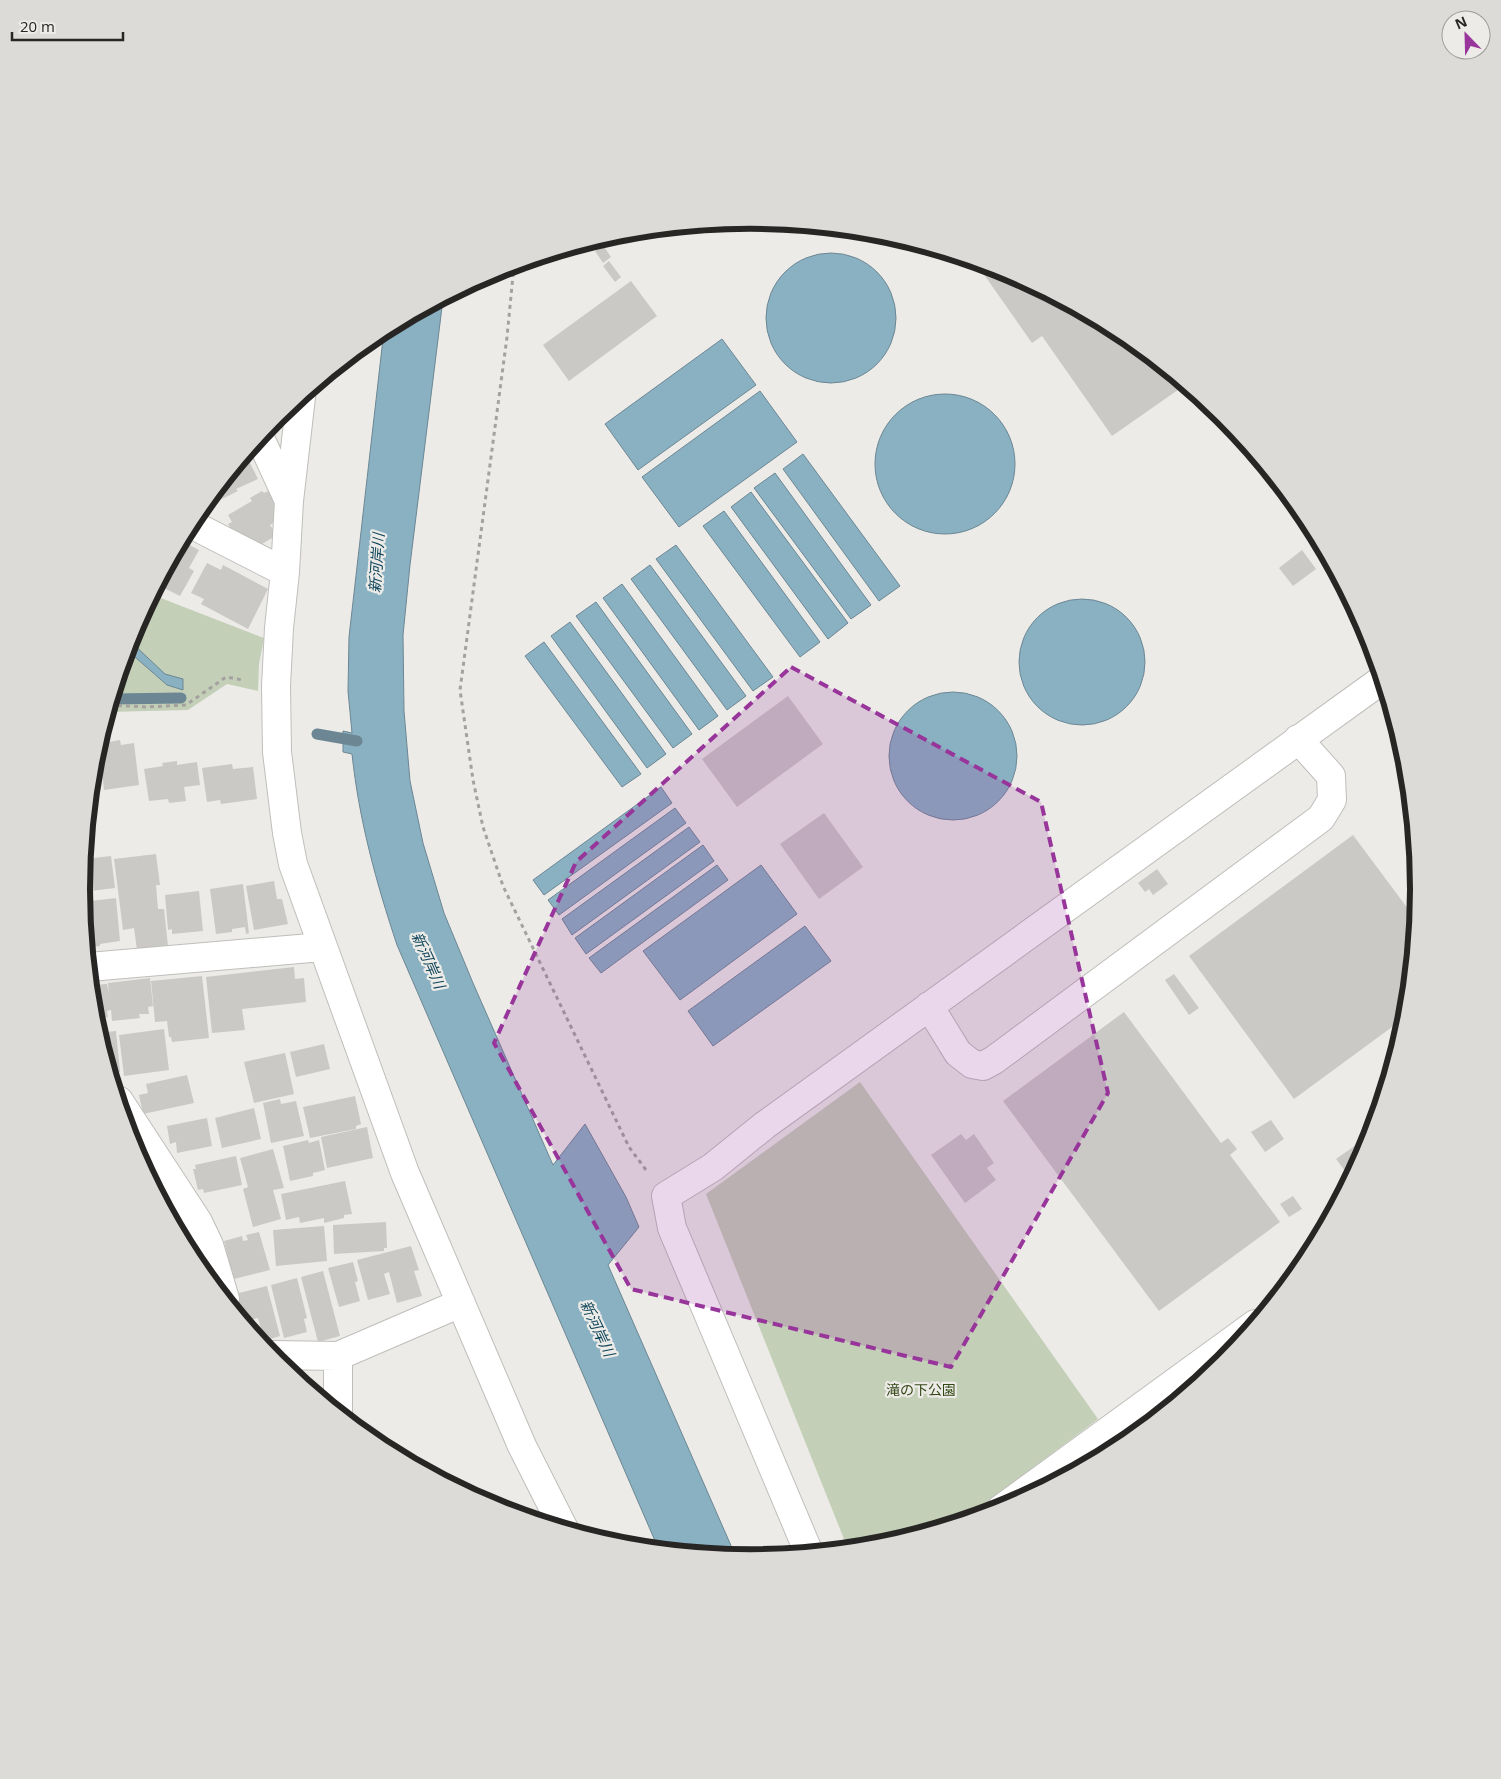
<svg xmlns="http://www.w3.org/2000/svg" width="1501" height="1779" viewBox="0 0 1501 1779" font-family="'Open Sans','Noto Sans JP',sans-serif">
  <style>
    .green { fill: #c4cfb8 }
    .water { fill: #8ab1c2; stroke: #6c8793 }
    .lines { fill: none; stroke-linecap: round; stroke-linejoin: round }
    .stream { stroke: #6c8793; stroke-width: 11 }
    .building { fill: #cac9c6 }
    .minor-casing { stroke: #bfbebb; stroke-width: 30 }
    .path { stroke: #a3a29f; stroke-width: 3; stroke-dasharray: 4 4; stroke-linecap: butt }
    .minor { stroke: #fff; stroke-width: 28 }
    .marked { fill: #98359b; fill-opacity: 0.2; stroke: #98359b; stroke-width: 4; stroke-dasharray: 10 6; stroke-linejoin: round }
    .labels { text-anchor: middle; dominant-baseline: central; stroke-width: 4.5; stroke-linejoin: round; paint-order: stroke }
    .park-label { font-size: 14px; fill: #334714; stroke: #ecebe8 }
    .water-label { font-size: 15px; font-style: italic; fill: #13485c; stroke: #ecebe8 }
    .rim { fill: none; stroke: #272625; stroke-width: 6 }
  </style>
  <rect width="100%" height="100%" fill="#ecebe8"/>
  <!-- green -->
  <path class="green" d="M153,595l111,43 -5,26 -1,27 -31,-7 -39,26 -80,2 24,-79z
    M860,1082l238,337 -138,103 -79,24 -33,3 -142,-355z"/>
  <!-- water -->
  <path class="water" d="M766 318a65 65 0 1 1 130 0a65 65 0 1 1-130 0Z
    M443,299l-33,266 -7,70 1,76 6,70 13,62 21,70 29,70 80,182 32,-41 41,73 13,30 -31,38 128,292 -77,-7 -262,-605c-21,-63 -38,-125 -45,-191l-9,-2v-21l9,2 -4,-42 1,-54 35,-307z
    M722,339l34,46 -118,85 -33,-46z
    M760,391l37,51 -118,85 -37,-50z
    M875 464a70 70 0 1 1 140 0a70 70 0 1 1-140 0Z
    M803,454l97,132 -21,15 -96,-132z
    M775,473l96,132 -20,14 -97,-131z
    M751,492l97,131 -20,16 -97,-132z
    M724,511l96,131 -20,15 -97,-131z
    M676,545l97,132 -20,14 -97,-132z
    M650,565l96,131 -19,14 -96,-131z
    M622,584l96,132 -19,14 -96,-132z
    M1019 662a63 63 0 1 1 126 0a63 63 0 1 1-126 0Z
    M596,602l96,132 -19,14 -97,-132z
    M570,622l96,132 -19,14 -96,-132z
    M130,641l35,33 18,5v11l-16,-5 -40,-35z
    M544,642l97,132 -19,13 -97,-131z
    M889 756a64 64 0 1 1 128 0a64 64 0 1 1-128 0Z
    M661,787l11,16 -128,92 -11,-15z
    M675,808l11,15 -127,92 -11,-15z
    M689,827l11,15 -128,93 -10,-16z
    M703,845l11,16 -128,93 -11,-16z
    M717,865l11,15 -127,93 -12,-15z
    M761,865l36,49 -117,86 -37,-49z
    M805,926l26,35 -118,85 -25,-35z"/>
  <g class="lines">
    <!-- stream -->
    <path class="stream" d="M112,699l69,-1
      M317,734l40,7"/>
  </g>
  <!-- building -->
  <path class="building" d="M603,245l8,12 -8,6 -8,-12z
    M609,261l12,16 -6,5 -12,-16z
    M981,264l26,7 116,62 62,52 -73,51 -70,-100 -10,7 -54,-77z
    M631,281l26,35 -88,65 -26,-36z
    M289,407l3,12 -18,8 -2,-4z
    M246,455l12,24 -22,10 2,2 -20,10 -4,-8z
    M262,491l2,2 4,-2 9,15 3,13 -10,6 7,10 -25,15 -13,-9 -11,-17 4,-2 -4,-7 24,-14 -2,-3z
    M182,541l17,9 -10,18 5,3 -14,25 -22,-11z
    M1302,550l14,19 -23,17 -14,-18z
    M207,563l14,7 2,-5 45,24 -20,40 -47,-25 3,-5 -13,-6z
    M788,696l35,48 -86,63 -35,-48z
    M120,740l1,5 13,-2 5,42 -35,5 -5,-46z
    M96,754l2,22 -6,1 2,-18z
    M177,761v4l20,-3 3,23 -16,2 2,14 -17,2 -1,-4 -19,2 -5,-32 19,-3 -1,-3z
    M232,764l1,5 20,-2 4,32 -36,5 -1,-4 -13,2 -5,-34z
    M824,813l39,54 -44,32 -39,-55z
    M1353,835l64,86 -10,95 -113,83 -105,-143z
    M156,854l4,31h-4l2,24h6l4,37 -31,4 -3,-22 -11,2 -9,-71z
    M111,856l4,32 -33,4 2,-33z
    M1157,869l11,15 -15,11 -4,-6 -4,3 -7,-9z
    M274,881l3,18h5l6,25 -34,6 -8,-44z
    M243,884l6,49 -3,1 -1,-7 -13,2v3l-16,2 -6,-45z
    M199,891l4,40 -31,3v-5l-4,1 -3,-35z
    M116,898l4,43 -20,3v2l-13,2 -5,-46z
    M294,967l1,12 9,-1 2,24 -64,7 3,21 -33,3 -6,-56z
    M1174,974l25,34 -10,7 -24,-35z
    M202,976l7,62 -37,4 -1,-5h-2l-2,-16 -12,1 -4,-41z
    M150,978l3,28 -5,1 1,7h-10l1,4 -28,3 -1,-11 -4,1 1,6 -10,2v3l-3,1 -4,-38 16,-1 2,10 -1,-11z
    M1124,1012l97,131 7,-5 9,11 -7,6 50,67 -121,89 -156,-210z
    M164,1029l5,41 -45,6 -5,-41z
    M116,1031l4,41 -10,1 -12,-40z
    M324,1044l6,25 -34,8 -6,-25z
    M285,1053l9,41 -40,9 -10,-41z
    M187,1075l7,28 -51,11 -4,-19 9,-2 -2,-9z
    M355,1096l6,28 -5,2v3l-46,9 -7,-31z
    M280,1099l1,5 15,-3 8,35 -33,7 -8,-40z
    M254,1108l7,31 -39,9 -7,-30z
    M207,1118l5,28 -35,7 -1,-11 -6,2 -3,-18z
    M1271,1120l13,19 -19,13 -14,-20z
    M367,1127l6,31 -46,10 -6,-31z
    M1373,1133l-4,13 -18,33 -15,-20z
    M961,1134l5,6 8,-6 20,29 -7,5 9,12 -31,23 -34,-48z
    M308,1140l1,3 10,-3 6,30 -12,3v3l-23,5 -7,-35z
    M273,1149l11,39 -11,2 8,29 -28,8 -10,-38 5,-2 -8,-29z
    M236,1156l6,29 -38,8 -1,-4 -5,1 -5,-21h3l-1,-4z
    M148,1175h10l11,15v19l-3,-1z
    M345,1181l7,33 -8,1v3l-20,5v-5l-24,5 -1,-6 -13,3 -5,-26z
    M1293,1196l9,13 -13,8 -9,-13z
    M386,1222l1,26h-3v3l-50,3 -1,-29z
    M324,1226l3,35 -51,5 -3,-36z
    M259,1232l11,38 -36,9 -1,-2h-2l-5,-18 2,-1 -4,-17 18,-5 1,5 5,-1 -2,-5z
    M181,1236h4l10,7 1,21z
    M411,1246l8,24 -5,1 8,25 -25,7 -8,-31 -5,2 6,20 -22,6 -11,-40z
    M353,1262l5,19 -3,1 5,19 -21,6 -11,-39z
    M323,1271l17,65 -22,6 -17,-65z
    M297,1278l10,40 -3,1 3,13 -23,6 -13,-53z
    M267,1286l13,50 -16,5 -6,-23 -14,3 -9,-27z"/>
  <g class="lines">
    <defs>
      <path id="minor" d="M301,397l-12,104 -4,71 -6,56 -3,58 1,66 10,81 6,31 112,309 117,273 42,83
        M260,438l29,63
        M191,524l94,48
        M89,967l233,-20
        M929,1006l29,47 14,11 11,2 11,-6 327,-242 11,-18 -1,-24 -33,-37
        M119,1101l79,121 11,23 16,54
        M271,1355l67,1 123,-53
        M338,1413v-57
        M1001,1509l254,-185
        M809,1553l-137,-325 -6,-32 47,-29 52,-42 618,-446"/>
    </defs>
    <!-- minor casing -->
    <use href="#minor" class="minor-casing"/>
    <!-- path -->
    <path class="path" d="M514,265l-7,72 -47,353 13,90 10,47 20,59 126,261 17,23
      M110,705l36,2 40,-2 40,-28 17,3"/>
    <!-- minor -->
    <use href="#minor" class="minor"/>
  </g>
  <!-- marked area -->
  <path class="marked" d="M791,667l250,135 67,291 -157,274 -320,-78 -137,-246 82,-181z"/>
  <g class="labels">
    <!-- park labels -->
    <g class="park-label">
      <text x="921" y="1389">滝の下公園</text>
    </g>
    <!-- water labels -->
    <g class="water-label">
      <text transform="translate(376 563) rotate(-86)">新河岸川</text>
      <text transform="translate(429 960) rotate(66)">新河岸川</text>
      <text transform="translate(598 1328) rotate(65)">新河岸川</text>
    </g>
  </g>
  <!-- crop -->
  <path d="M0 0H1501V1779H0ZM90 889a660 660 0 1 1 1320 0a660 660 0 1 1-1320 0Z" fill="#dcdbd8" fill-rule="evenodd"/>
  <path class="rim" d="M90 889a660 660 0 1 1 1320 0a660 660 0 1 1-1320 0Z"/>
  <!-- north arrow -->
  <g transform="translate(1466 35) rotate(337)"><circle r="24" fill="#ecebe8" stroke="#9d9c9a"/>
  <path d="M0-4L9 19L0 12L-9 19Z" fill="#98359b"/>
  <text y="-8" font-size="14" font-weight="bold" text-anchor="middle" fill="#272625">N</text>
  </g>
  <!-- scale -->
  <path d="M12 32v8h111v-8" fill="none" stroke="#272625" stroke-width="2.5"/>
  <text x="20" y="32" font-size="15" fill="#272625" stroke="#ecebe8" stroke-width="4" paint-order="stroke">20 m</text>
</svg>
